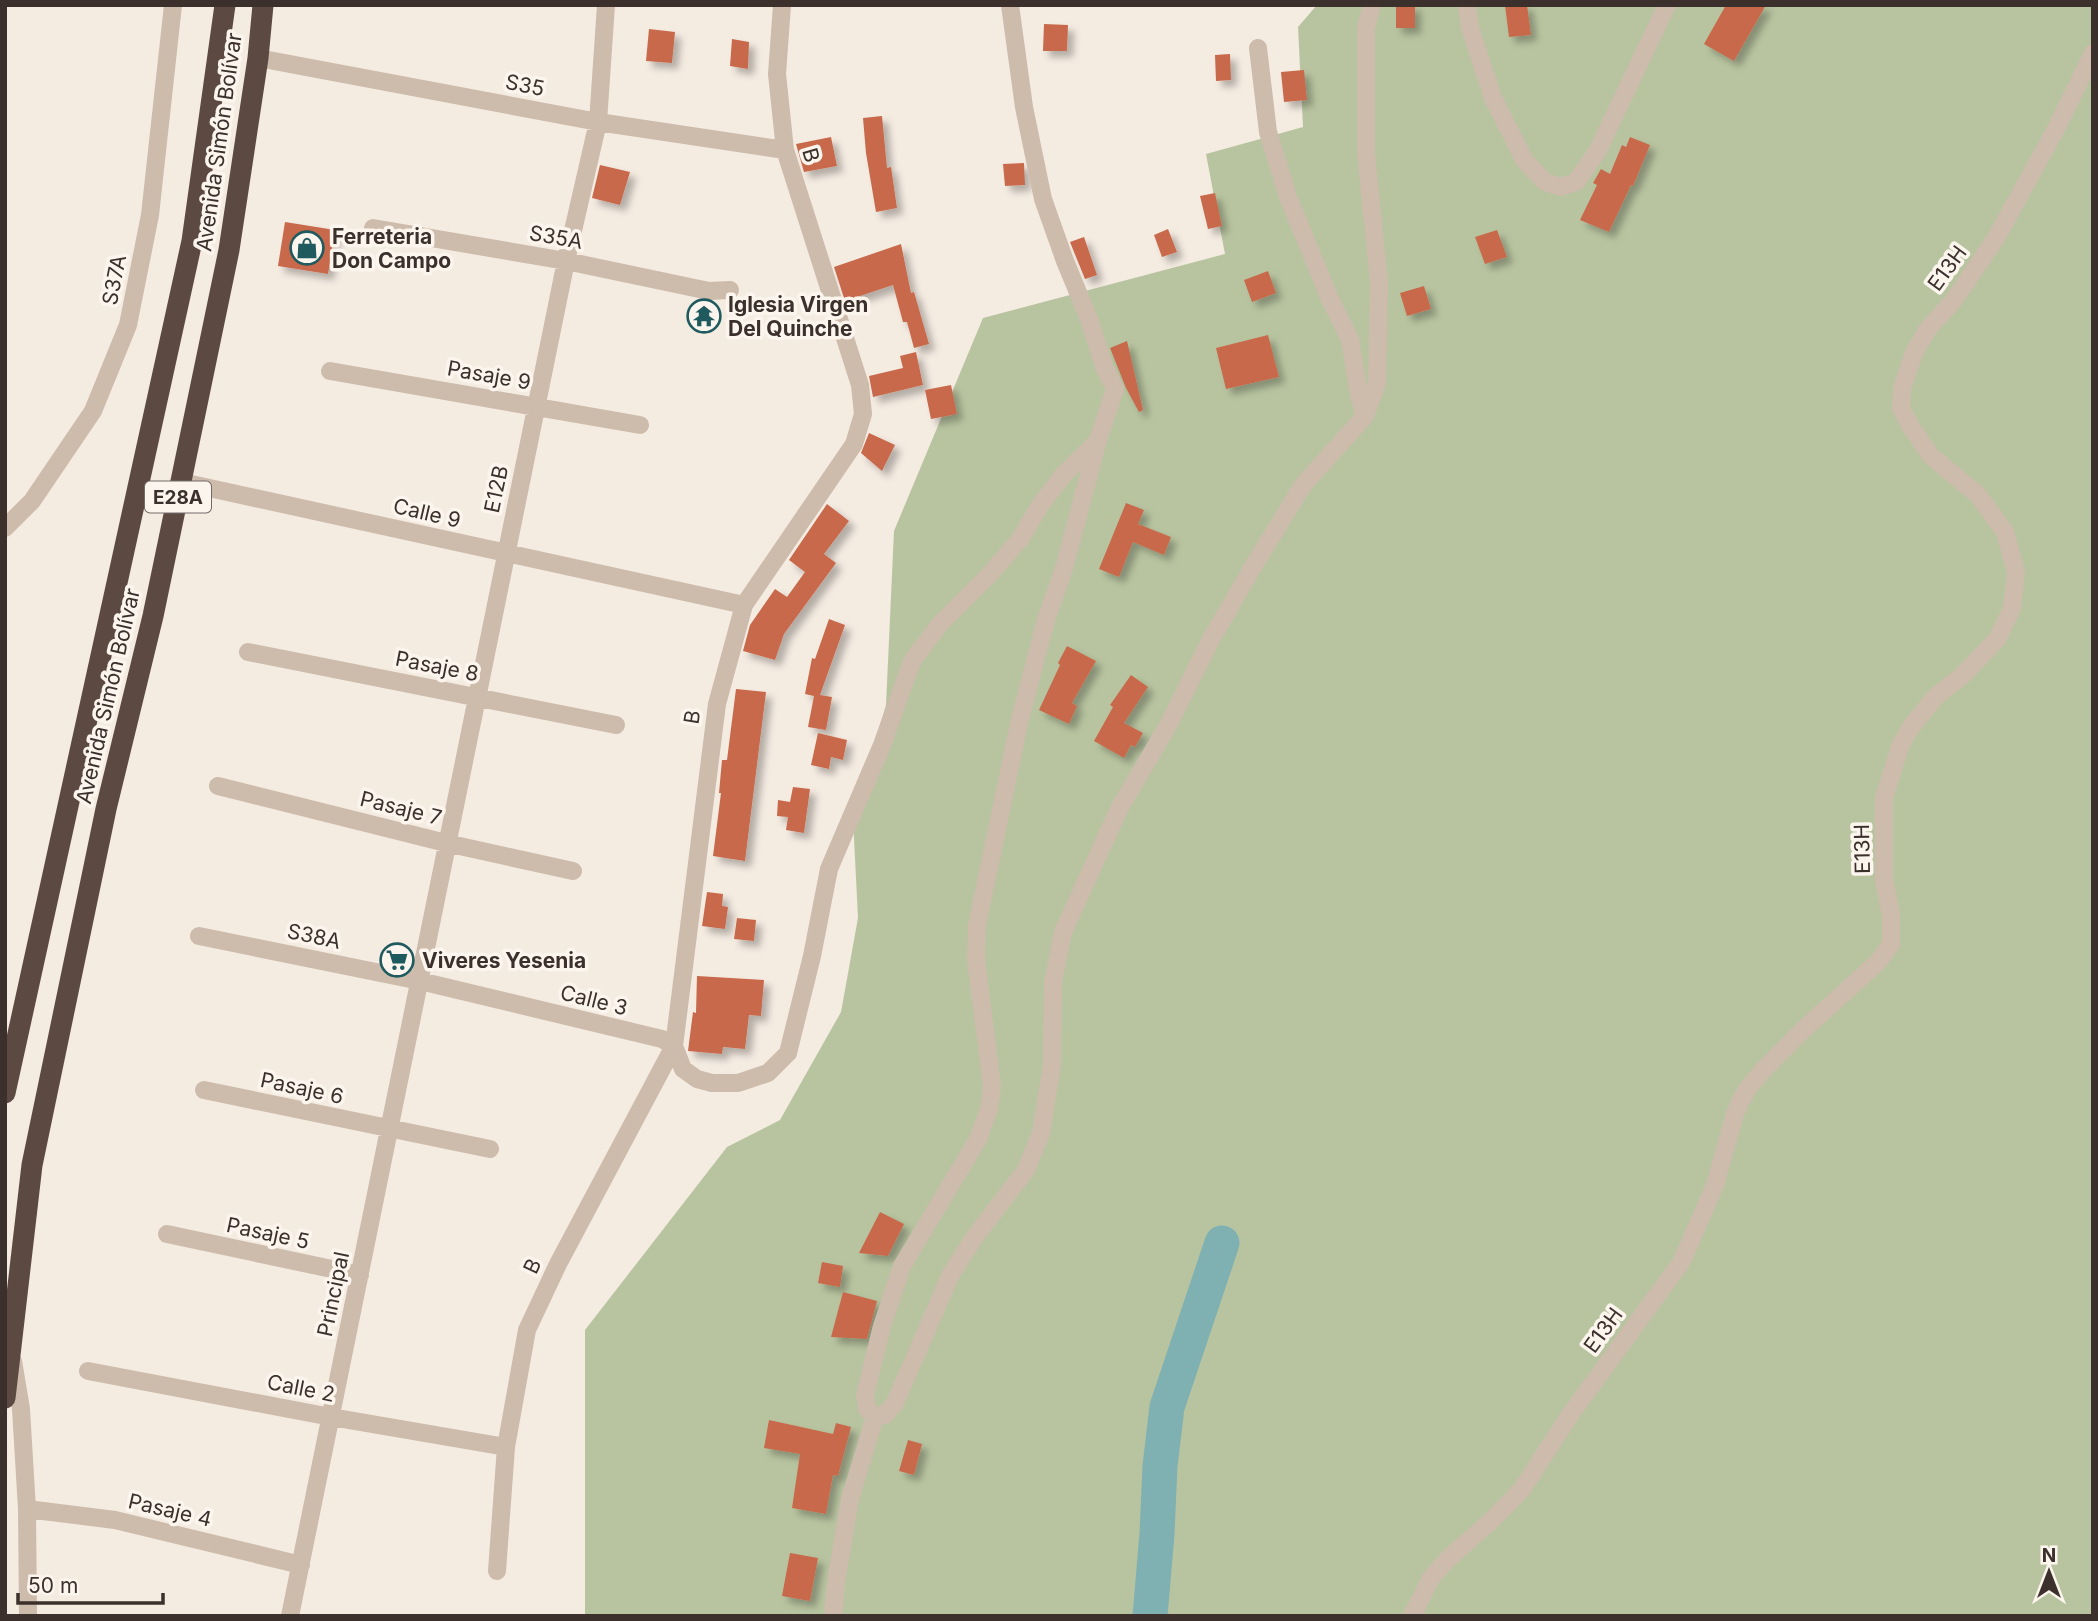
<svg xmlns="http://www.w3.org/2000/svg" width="2098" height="1621" viewBox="0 0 2098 1621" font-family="Inter,sans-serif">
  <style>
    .green { fill: #b8c4a0 }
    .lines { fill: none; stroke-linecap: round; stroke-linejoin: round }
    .river { stroke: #7fb0b2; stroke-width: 35 }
    .building { fill: #c8694b; filter: url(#shadow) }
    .street { stroke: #cdbbac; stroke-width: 18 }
    .highway { stroke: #5c4a42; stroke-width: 21 }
    .labels { text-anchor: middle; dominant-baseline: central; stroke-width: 7; stroke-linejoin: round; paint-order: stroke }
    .shield { fill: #fbf5ee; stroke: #756b66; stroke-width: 2 }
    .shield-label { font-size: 19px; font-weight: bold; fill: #3b302b }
    .street-label { font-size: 21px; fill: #3b302b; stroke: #fbf5ee }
    .poi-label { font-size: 21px; font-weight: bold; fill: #3b302b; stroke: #fbf5ee; text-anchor: start }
  </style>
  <defs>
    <filter id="shadow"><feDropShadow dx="6" dy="6" stdDeviation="3.5" flood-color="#0004"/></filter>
  </defs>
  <rect width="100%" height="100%" fill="#f4ebe1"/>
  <!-- green -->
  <path class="green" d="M1317,5h776v1611h-1508v-286l142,-183 53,-27 61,-108 17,-94 -5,-100 33,-113 8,-174 89,-213 242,-64 -19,-100 97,-27 -5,-100z"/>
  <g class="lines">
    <!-- river -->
    <path class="river" d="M1150,1616l7,-82 3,-68 7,-59 55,-164"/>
  </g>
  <!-- building -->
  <path class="building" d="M1396,5h19v23h-19z
    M1505,5h22l4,30 -22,2z
    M1726,5h40l-32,56 -30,-17z
    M1044,24l24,1 -1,26h-24z
    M649,29l26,3 -3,31 -26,-2z
    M732,39l17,3 -1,27 -18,-3z
    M1230,54l1,26 -15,1 -1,-26z
    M1304,70l3,30 -23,2 -3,-30z
    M882,116l5,52 4,-1 6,41 -21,4 -10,-59 -3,-35z
    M831,137l6,29 -33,6 -8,-28z
    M1630,137l20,8 -17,41 -2,-1 -22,47 -29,-12 17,-35 -4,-2 8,-14 9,5 12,-29 4,2z
    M1024,163l1,22 -20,1 -2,-22z
    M600,165l30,7 -10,33 -28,-7z
    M1215,193l7,33 -14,3 -8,-33z
    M285,222l50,8 -7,44 -50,-8z
    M1168,229l9,23 -15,5 -8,-22z
    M1497,230l10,27 -22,7 -10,-27z
    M1084,237l13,38 -12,4 -15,-37z
    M901,244l10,49 3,-1 15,52 -15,4 -7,-26h-4l-10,-37 -48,16 -11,-34z
    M1268,271l8,22 -24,9 -8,-22z
    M1424,286l7,23 -24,7 -7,-23z
    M1268,335l11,42 -53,12 -10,-41z
    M1127,341l16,69 -4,2 -13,-24 -16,-40z
    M916,352l7,33 -50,12 -4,-21 34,-8 -3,-12z
    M951,385l6,29 -26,5 -6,-29z
    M869,433l26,12 -13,26 -21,-18z
    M1126,503l18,7 -6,14 33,13 -7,18 -31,-13 -14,35 -20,-8z
    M827,504l22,17 -25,33 12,9 -52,71 -9,26 -32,-9 7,-26 25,-36 12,8 18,-25 -16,-12z
    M829,619l16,6 -25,70 12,2 -6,33 -18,-3 6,-31 -9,-2 7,-36 3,1z
    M1067,646l29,15 -24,42 5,3 -8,18 -30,-14 21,-45 -2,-2z
    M1131,675l17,12 -24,36 19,10 -8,14 -4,-2 -7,13 -30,-17 19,-34 -3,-2z
    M736,689l30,3 -21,169 -32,-5 8,-63h-2l3,-33h5z
    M818,733l29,7 -4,20 -12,-3 -2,12 -18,-4z
    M793,787l17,2 -6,44 -18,-3 2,-13 -11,-1 1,-16 12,2z
    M707,892l16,2 -1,12 6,1 -3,22 -23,-3z
    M737,918l19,2 -2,21 -20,-2z
    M697,976l67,4 -3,36 -12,-1 -4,34 -22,-2 -1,7 -34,-3 5,-39 3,1z
    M880,1212l24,12 -16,32 -29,-3z
    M822,1262l21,4 -3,21 -22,-4z
    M843,1292l34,9 -10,38 -36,-2z
    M769,1420l64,14 3,-11 15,4 -13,49 -5,-1 -7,39 -34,-6 8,-54 -36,-6z
    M908,1440l14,4 -8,31 -15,-4z
    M790,1553l28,5 -8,43 -28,-5z"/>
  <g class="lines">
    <!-- street -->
    <path class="street" d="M1467,5l3,23 23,70 32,63 20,21 16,5 15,-5 21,-30 70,-147
      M1258,48l10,84 20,65 42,102 20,40 9,56 6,21
      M258,58l340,64 187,28
      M373,228l193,33 143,30 21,-1
      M330,371l310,54
      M182,482l562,123
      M5,528l27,-27 61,-90 35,-86 22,-110 23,-210
      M248,652l368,73
      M218,786l228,57 127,28
      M199,936l221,45 242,58 12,7
      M674,1046l9,23 14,10 15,4h26l30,-10 20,-20 24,-97 17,-87 53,-124 30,-84 28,-37 50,-50 31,-36 20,-34 23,-30 33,-32
      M204,1090l286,59
      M167,1234l193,41
      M13,1361l8,48 6,100 1,107
      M88,1371l243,46 175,30
      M875,1417l10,-2 10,-12 56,-129 25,-39 50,-65 15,-37 11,-68 1,-83 10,-50 56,-123 51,-87 40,-81 44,-76 49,-80 62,-69 12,-33 2,-100 -13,-130v-126l6,-22
      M875,1417l-8,-8 -2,-14 17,-69 20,-60 76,-127 11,-30 3,-23 -16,-126 1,-35 43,-206 26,-99 19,-55 33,-125 17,-51 -11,-23 -15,-47 -24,-58 -22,-62 -19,-92 -14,-102
      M27,1509l88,11 186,45
      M497,1571l9,-124 21,-117 31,-66 116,-218 43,-342 27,-99 110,-161 9,-30 -3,-29 -75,-235 -8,-76 5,-69
      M290,1616l276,-1355 32,-139 8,-117
      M833,1616l3,-34 14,-83 25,-82
      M1412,1616l19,-38 17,-19 46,-41 28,-29 48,-74 112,-154 33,-76 20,-71 6,-14 8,-13 16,-19 39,-39 75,-68 12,-17v-29l-7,-35v-82l17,-54 10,-17 25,-31 27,-21 35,-37 14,-30 4,-36 -11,-40 -27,-37 -47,-39 -20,-29 -10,-19 1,-20 12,-35 13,-23 27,-30 42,-62 61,-111 36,-74"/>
    <!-- highway -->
    <path class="highway" d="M5,1093l187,-852 33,-236
      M5,1398l27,-233 74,-356 47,-193 76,-366 29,-192 5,-53"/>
  </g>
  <!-- icons -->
  <defs>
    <symbol id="shop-ring" viewBox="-11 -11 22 22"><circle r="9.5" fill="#fbf5ee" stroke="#1f5a5e" stroke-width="1.5"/><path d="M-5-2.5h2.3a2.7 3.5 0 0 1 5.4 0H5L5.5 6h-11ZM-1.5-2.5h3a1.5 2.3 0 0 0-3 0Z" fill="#1f5a5e"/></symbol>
    <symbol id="temple-ring" viewBox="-11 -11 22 22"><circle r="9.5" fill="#fbf5ee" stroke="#1f5a5e" stroke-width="1.5"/><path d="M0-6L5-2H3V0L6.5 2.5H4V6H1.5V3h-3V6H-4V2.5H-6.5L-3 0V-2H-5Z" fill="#1f5a5e"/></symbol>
    <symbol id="supermarket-ring" viewBox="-11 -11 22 22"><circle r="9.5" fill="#fbf5ee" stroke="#1f5a5e" stroke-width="1.5"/><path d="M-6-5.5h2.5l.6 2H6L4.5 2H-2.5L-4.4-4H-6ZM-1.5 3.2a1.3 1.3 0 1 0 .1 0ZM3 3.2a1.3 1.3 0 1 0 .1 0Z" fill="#1f5a5e"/></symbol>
  </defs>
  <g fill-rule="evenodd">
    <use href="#shop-ring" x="288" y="229" width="38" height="38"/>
    <use href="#temple-ring" x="685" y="297" width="38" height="38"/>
    <use href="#supermarket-ring" x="378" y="941" width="38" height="38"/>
  </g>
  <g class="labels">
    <!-- shield labels -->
    <rect class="shield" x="145" y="481.5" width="66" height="31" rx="5"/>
    <g class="shield-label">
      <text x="178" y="497">E28A</text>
    </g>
    <!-- street labels -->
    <g class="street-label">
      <text transform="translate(525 85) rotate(11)">S35</text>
      <text transform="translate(219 142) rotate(-82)">Avenida Simón Bolívar</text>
      <text transform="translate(811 155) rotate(74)">B</text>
      <text transform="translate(556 237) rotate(10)">S35A</text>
      <text transform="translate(1947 268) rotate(-54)">E13H</text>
      <text transform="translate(114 280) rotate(-79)">S37A</text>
      <text transform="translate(489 375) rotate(10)">Pasaje 9</text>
      <text transform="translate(496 489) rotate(-78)">E12B</text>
      <text transform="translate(427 513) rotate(13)">Calle 9</text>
      <text transform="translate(437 666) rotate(11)">Pasaje 8</text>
      <text transform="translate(108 696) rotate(-77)">Avenida Simón Bolívar</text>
      <text transform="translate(692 717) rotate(-81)">B</text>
      <text transform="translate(401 808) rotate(14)">Pasaje 7</text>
      <text transform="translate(1862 849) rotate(-91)">E13H</text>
      <text transform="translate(314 936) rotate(12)">S38A</text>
      <text transform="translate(594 1000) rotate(14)">Calle 3</text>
      <text transform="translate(302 1088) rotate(12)">Pasaje 6</text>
      <text transform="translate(268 1233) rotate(12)">Pasaje 5</text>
      <text transform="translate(532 1266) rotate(-65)">B</text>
      <text transform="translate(333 1294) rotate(-78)">Principal</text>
      <text transform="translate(1603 1330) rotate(-54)">E13H</text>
      <text transform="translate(301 1388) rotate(11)">Calle 2</text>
      <text transform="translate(170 1510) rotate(13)">Pasaje 4</text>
    </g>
    <!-- poi labels -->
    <g class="poi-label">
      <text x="332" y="236">Ferreteria<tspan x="332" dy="24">Don Campo</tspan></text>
      <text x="728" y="304">Iglesia Virgen<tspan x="728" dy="24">Del Quinche</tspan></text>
      <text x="422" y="960">Viveres Yesenia</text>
    </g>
  </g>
  <!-- border -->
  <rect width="2098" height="1621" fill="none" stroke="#3b302b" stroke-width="14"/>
  <!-- north arrow -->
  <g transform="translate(2049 1572)" stroke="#fbf5ee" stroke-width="5" paint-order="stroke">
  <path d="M0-5L12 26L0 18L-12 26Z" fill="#3b302b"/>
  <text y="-10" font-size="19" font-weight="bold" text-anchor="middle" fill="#3b302b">N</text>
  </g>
  <!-- scale -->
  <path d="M18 1593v10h145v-10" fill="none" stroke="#3b302b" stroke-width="3.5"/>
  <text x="28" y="1593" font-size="21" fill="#3b302b" stroke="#fbf5ee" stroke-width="5" paint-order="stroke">50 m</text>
</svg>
